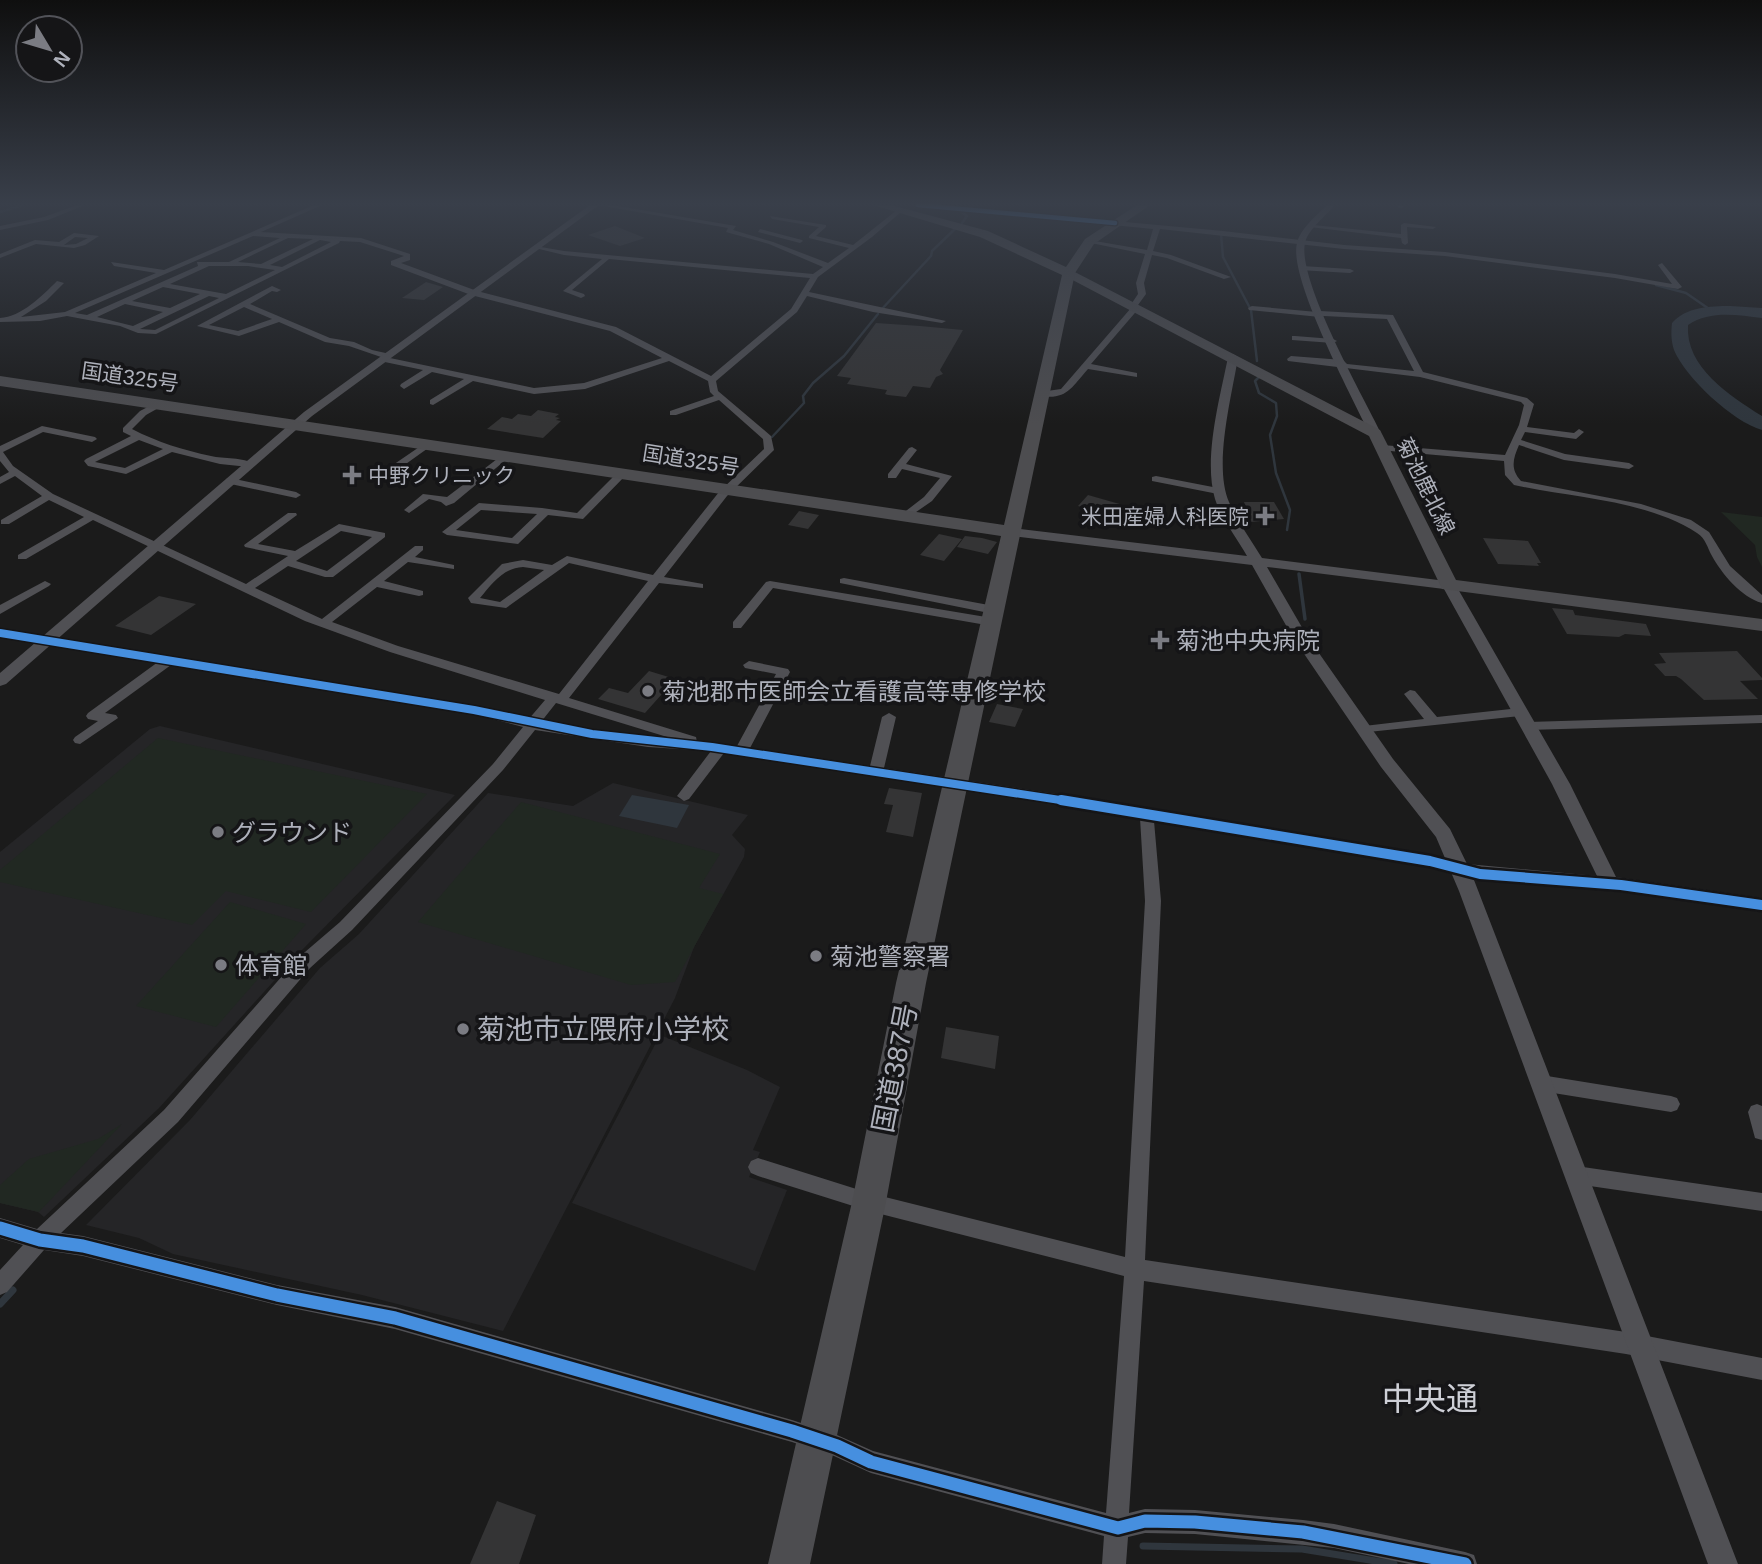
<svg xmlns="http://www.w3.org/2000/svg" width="1762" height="1564" viewBox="0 0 1762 1564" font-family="Helvetica,'Noto Sans JP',sans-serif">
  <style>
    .built { fill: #252527 }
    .green { fill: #212822 }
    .water { fill: #2f363d }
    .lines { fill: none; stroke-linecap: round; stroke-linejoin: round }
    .stream-far2 { stroke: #2f363d; stroke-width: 2.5 }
    .stream-far1 { stroke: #2f363d; stroke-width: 3.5 }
    .stream { stroke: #2f363d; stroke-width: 7 }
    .river { fill: #2f363d; fill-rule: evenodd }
    .building { fill: #343435 }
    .minor { fill: #505054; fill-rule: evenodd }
    .tertiary { fill: #505054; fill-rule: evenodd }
    .primary { fill: #4d4d50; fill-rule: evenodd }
    .trunk { fill: #4d4d50; fill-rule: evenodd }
    .cycleway-far3-casing { stroke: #151517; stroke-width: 7 }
    .cycleway-far2-casing { stroke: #151517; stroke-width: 11 }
    .cycleway-far1-casing { stroke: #151517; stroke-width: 15 }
    .cycleway-casing { stroke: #151517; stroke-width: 18 }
    .cycleway-far3 { stroke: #468fdf; stroke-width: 4.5 }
    .cycleway-far2 { stroke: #468fdf; stroke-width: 8 }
    .cycleway-far1 { stroke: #468fdf; stroke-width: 10 }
    .cycleway { stroke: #468fdf; stroke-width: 13 }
    .poi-dot { fill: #7b7c83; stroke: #151517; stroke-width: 2.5 }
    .labels { text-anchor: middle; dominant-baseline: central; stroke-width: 7; stroke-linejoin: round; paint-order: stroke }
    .far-street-label { font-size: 21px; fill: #aeb1bb; stroke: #151517 }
    .far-poi-label { font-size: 21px; fill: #aeb1bb; stroke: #151517; text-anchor: start }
    .poi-label { font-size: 24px; fill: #aeb1bb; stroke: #151517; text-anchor: start }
    .near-poi-label { font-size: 28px; fill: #aeb1bb; stroke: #151517; text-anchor: start }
    .near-street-label { font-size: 28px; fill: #aeb1bb; stroke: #151517 }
    .near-neighbourhood-label { font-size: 32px; fill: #ced0d7; stroke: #151517 }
  </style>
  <rect width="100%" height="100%" fill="#1b1b1b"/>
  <!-- built -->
  <path class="built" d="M160,726l295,69 -154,156 -142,157 -115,109 -6,-5 -38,-9v-351l150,-123z
    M613,783l135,32 -16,20 13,14 -1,8 -50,90 -19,51 -172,333 -141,-36 -189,-41 -34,-16 -53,-13 104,-105 130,-152 39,-34 129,-141 85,13z
    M660,1035l87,35 33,17 -27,63 7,2 -11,25 38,13 -32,81 -183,-68z"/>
  <!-- green -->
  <path class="green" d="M1721,512l41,5v50l-5,-10 -2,-12z
    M158,738l269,56 -116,118 -85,-21 -34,34 -192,-43v-12z
    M521,802l199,52 -21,34 24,6 -48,88 -44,3 -213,-63z
    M230,902l76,22 -90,103 -80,-21z
    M122,1124l-83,88 -39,-9v-18l29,-26 69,-20z"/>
  <!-- water -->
  <path class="water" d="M632,795l57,10 -12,23 -58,-12z"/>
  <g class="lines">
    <!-- stream-far2 -->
    <path class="stream-far2" d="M959,210l8,6 -5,7
      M0,212l23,-7
      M1224,234h-3l2,23 28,53 6,51
      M1656,285l30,8 26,18
      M881,310l50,-54 1,-5 23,-22
      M1260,376l-5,5 4,12 17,10 1,13 -7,19 6,38 14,37 -3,20
      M772,437l32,-34 -1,-7 10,-13 31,-27 34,-42"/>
    <!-- stream-far1 -->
    <path class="stream-far1" d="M1299,574l6,45"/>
    <!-- stream -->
    <path class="stream" d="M0,1304l13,-14
      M1143,1546l159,3 92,15"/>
    <!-- river -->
    <path class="river" d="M1730,306l32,2v10c-25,-3 -52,-8 -74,7 -3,42 42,71 74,91v14c-29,-8 -77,-53 -88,-80 -3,-10 -3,-17 -2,-27 14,-16 38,-17 58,-17z"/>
  </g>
  <!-- building -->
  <path class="building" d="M615,226l30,12 -25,8 -32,-11z
    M426,282l17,5 -19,13 -22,-2z
    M876,323l44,3 43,4 -23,40 3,4 -7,3 -6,11 -17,-2 -7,11 -18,-2 -3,-1 2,-4 -40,-6 4,-6 -14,-2z
    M538,410l21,4 -4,3 5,1 -4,2 5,1 -18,17 -56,-9 15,-12 10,2 6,-5 13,2z
    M1088,495l28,8 27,7 -10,12 -55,-16z
    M1244,502h30l10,17 -33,3z
    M799,511l20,4 -11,14 -20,-4z
    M939,534l23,5 -18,22 -24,-6z
    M965,536l17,2 15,4 -9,12 -31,-7z
    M1483,538l45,3 13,22h-4l2,3 -41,-2z
    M159,596l37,8 -45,31 -36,-9z
    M1552,608l21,2 2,5 71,9 5,12 -26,-2 -6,3 -52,-3z
    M1737,651l25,27v2l-22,1 18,18 -54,1 -23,-21 -5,-3h-11l-11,-12 12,-1 -7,-10z
    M649,671l23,7 -6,6 4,1 -25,28 -47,-14 11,-11 19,5z
    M997,704l26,5 -8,18 -26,-5z
    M889,788l33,5 -9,44 -27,-5 7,-27 -9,-1z
    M946,1027l53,9 -4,33 -54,-11z
    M497,1501l39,14 -17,49h-49z"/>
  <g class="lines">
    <!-- minor -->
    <path class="minor" d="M77,205h8l-37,15 -48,10v-4l44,-9z
      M314,205h8l-61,27 100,6 49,16v6l-9,3 76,28 139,36 95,49 80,-67 19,-31 -201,-19 -37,31 12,4 1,2 -4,2 -18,-7 39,-32 -38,-4 -29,-7v-2l29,5 249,23 10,-7 -54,-23 -43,-12 2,-4 -130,-23h14l124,21 -3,4 40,12 55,21 21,-15 -40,-10v-2l10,-9 -47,-8 -2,-3 56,9v2l-10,9 37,9 44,-35h4v2l-29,25 -54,40 -9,15 137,29 -4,2 -69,-11 -66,-16 -10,16 -81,69 2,10 53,45 3,14 -47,46 -63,81 39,7v4l-44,-5 -90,115 127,39 1,5 40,4 39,-72 -31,-6 -2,-3 6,-4 39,8 2,3 -40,76 120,18 12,-49 7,-4 7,4 -12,51 264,40 282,47 33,10 3,4 -3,4 -5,2 -28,-8 -276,-46 7,80 -16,359 481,72 136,26v22l-136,-26 -482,-73 -15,232 16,-4 50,1 108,10 31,4 131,28 9,3 3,9h-68l-75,-16 -139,-14 -50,-1 -17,4 -2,27h-24l2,-28 -233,-63 -37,-17 -42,-14 -397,-113 -118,-24 -194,-49 -39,-6 -37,42 -7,3v-25l23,-25 -23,-7v-20l37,11 127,-119 134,-152 42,-36 153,-158 30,-37 -49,-13 -303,-49 -66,48 11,2 2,3 -38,26 -5,-1 -2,-3 2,-3 23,-16 -10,-2 -2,-3 2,-3 70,-51 -158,-25v-8l474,77 54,14 17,-20 -155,-48 -85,-31 -212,-101 -67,39h-8v-4l66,-38 -35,-17 -40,24h-8v-4l41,-24 -27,-20 -15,8v-7l9,-5 -9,-11v-15l42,-20 53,11 2,2 -5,3 -49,-10 -40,20 10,14 40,28 193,90 42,-28 -43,-9 -1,-2 44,-32h8l1,2 -39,29 37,7 44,-27 46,9v4l-52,40h-8l-37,-11 -33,22 67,31 93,-73h8v4l-8,7 39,8v4l-46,-7 -24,19 39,10v4l-4,1 -42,-9 -45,35 66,24 161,48 89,-113 -79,-18 -63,45 -35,-5 -3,-5 34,-34 21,-4 29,5 15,-9 86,19 66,-83 45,-43 -1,-10 -44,-39 -43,15h-6v-4l44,-15 -4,-4 -2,-11 -39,-20 -84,28 -51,5 -61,-13 -40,24 -3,-1v-4l34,-21 -32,-7 -28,17 -4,-3 1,-2 22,-14 -43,-9 1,-4 -32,-11 -24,-4 -46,-20 -40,14 -42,-10 75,-40 9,4 -4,2 -5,-1 -22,13 80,34 24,4 18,8 18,4v4l144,30 50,-5 78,-25 -52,-27 -139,-36 -80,-30v-4l13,-5 -44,-14 -20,-1 -1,2 -183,91 -18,-1 -18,-7 -53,-10 -27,5 -40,1v-4c21,-1 42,-22 57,-37l7,2 -18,18 -25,16 44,-5 91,-39 -42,-7 -3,-4 53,8zM253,236l27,2 -51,24h-32l1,4 -111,49 -12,-2zM288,238l25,1 -52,25 -23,-2zM320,240l11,2 -49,25 -12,-2zM209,266h39l27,4 -49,24 -56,-10zM163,287l37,7 -30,14 -38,-7zM209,296l10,2 -64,32 -15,-1zM125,304l38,8 -30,14 -36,-9zM244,307l28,12 -34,12 -29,-6zM341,531l31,6 -45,34 -31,-10zM523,567l21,3 -44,32 -20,-4c12,-14 23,-30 43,-31zM556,703l121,37 -29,-1 -107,-17zM535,730l113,17 63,4 -34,45 7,5 5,-2 35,-46 233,35 183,30 5,83 -20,356 -256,-64 -111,-35 -7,3 -3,6 3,6 7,3 111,35 255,65 -18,237 -233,-62 -36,-16 -45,-15 -397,-113 -118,-22 -194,-49 -22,-3 117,-111 132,-154 42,-38 151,-160z
      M915,205h23l285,26 121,14 101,7 170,22 57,10 -14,-19 4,-2 20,24 -4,2 -63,-11 -170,-22 -101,-7 -184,-20 -7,22 18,4 60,22 -7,2 -57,-21 -15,-3 -8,28 2,11 -8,11 2,2 -49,57 46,9v4l-49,-8c-17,19 -21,31 -48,27v-4l21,-3 70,-81 -1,-2 8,-12 -2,-11 9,-29 -59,-12 3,-2 58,10 6,-21z
      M1396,205h7l1,2 -5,1z
      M1404,223l32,4 -3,2 -26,-2 1,16 -3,2 -3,-2 -1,-5 -91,-11 3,-2 88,9v-9z
      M760,229l42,11 1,1 -3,2 -42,-11z
      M74,233l25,3 -14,9 -11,3 -38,-4 -36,14v-4l35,-14 24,2zM75,237l13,1 -12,6 -12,1z
      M1302,266l48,3 4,2 -4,2 -51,-3z
      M1252,306l65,6 3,-1 73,4 30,57 104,26 7,6 -7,23 47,6 5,-4 5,3 -8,7 -51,-7 -4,8 44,14 64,9 5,3 -5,3 -65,-9 -45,-15c-6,14 -9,24 2,36l120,23 50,16 18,12 21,34 32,29v8c-21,-6 -40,-29 -50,-47 -5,-9 -6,-17 -15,-23 -50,-33 -125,-35 -183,-48l-9,-10 -1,-14 -125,-11v-4l3,-1 123,10 14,-30 5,-20 -3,-3 -101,-25 -132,-16 -1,-2 4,-3 52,4 4,4 67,7 -27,-52 -63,-3 -4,1 -71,-7 -1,-2z
      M1295,336l38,3 4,2 -4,2 -41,-3v-4z
      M159,401l5,3 -2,2 -16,9 -14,14c25,13 51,21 79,27 12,3 33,1 43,8l-5,3 -29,-3 -48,-12 -46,22 -38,-8 -4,-5 2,-2 45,-23 -8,-4v-4l17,-17zM139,440l24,9 -38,19 -30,-6z
      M428,441l5,3 -2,2 -35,25h-6v-4z
      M912,447l5,3 -11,14 46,12 -20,25 -26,18 -5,-3 1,-2 22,-17 16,-19 -38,-9 -6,9h-8v-4l21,-26z
      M505,453l3,1v4l-54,45 -8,3 -5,-4 -12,-3 -20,14 -5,-3 19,-16 24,3z
      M619,471l9,2 -45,46 -35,-4 -30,29 -71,-9 -5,-3 37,-29 63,5 35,5zM481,510l56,4 -25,24 -56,-8z
      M1156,476l62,12 5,3 -5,3 -66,-13v-4z
      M230,478l66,14 5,3 -5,3 -70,-15v-4z
      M844,578l150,28 6,4 -6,4 -154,-31v-4z
      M45,581l6,3 -2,2 -49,28v-9z
      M770,581l222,37 6,4 -6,4 -219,-38 -32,40h-8v-6l33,-40z
      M1410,690l5,1 22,26 83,-9 7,4 -7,4 -161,17 -2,-3 2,-3 5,-1 60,-7 -20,-25z
      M1762,715v8l-234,7 -7,-4 7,-4z
      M1541,1075l130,21 6,2 3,6 -3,6 -6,2 -130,-21 -6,-2 -3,-6 3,-6z
      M1757,1104l5,2v34l-7,-2 -7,-26 3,-6z
      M1576,1166l186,27v18l-186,-27 -7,-3 -3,-6 3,-6z"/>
    <!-- tertiary -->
    <path class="tertiary" d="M590,205h9l-287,211 -306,268 -6,2v-13l304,-261z
      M1327,205h8c-9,11 -27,24 -30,38 -8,37 58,153 76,190l-6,4 -6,-4c-17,-37 -81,-155 -72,-190 3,-14 20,-28 30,-38z
      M1233,354l5,3c-6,39 -25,108 -9,145 8,19 22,38 33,56l192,24 116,202 46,93 146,21v14l-141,-20 -147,-12 264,684h-30l-249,-673 -23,-54 -55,-70 -89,-131 -40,-71 -241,-29 -7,-4 7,-4 236,28c-10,-18 -26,-38 -32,-57 -12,-41 5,-101 13,-142zM1267,567l177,22 108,195 45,92 -130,-12 -17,-35 -57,-70 -86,-123z"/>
    <!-- primary -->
    <path class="primary" d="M1069,269l311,161 76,150 306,39v12l-320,-42 -73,-153 -304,-160 -2,-3z"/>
    <!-- trunk -->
    <path class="trunk" d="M873,205h18l97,26 78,36 19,-28 52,-34h13l-56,39 -19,29 -149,710 -40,219 -76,362h-42l84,-362 44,-219 105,-447 -1001,-150v-10l1004,149 58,-250 -82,-38z"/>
    <defs>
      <path id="cycleway-far3" d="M918,205l197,18"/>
      <path id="cycleway-far2" d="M0,633l474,77 118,24 120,13 361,55"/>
      <path id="cycleway-far1" d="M1061,800l369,61 50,13 141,11 141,20"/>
      <path id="cycleway" d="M0,1228l40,12 43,6 194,49 118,23 397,113 45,15 34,16 247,66 27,-7 50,1 108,10 162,32"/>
    </defs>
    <!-- cycleway-far3 casing -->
    <use href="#cycleway-far3" class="cycleway-far3-casing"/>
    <!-- cycleway-far2 casing -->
    <use href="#cycleway-far2" class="cycleway-far2-casing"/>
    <!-- cycleway-far1 casing -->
    <use href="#cycleway-far1" class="cycleway-far1-casing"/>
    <!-- cycleway casing -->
    <use href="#cycleway" class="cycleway-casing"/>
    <!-- cycleway-far3 -->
    <use href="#cycleway-far3" class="cycleway-far3"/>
    <!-- cycleway-far2 -->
    <use href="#cycleway-far2" class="cycleway-far2"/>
    <!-- cycleway-far1 -->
    <use href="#cycleway-far1" class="cycleway-far1"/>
    <!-- cycleway -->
    <use href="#cycleway" class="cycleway"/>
  </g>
  <!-- sky -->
  <linearGradient id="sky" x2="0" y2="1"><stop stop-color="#0f0f0f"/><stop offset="0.48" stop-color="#393f4a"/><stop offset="1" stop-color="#393f4a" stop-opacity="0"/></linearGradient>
  <rect width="1762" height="424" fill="url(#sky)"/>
  <!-- markers -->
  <g class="poi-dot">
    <path d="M348.5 464.5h7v7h7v7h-7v7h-7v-7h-7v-7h7z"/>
    <path d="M1261.5 505.5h7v7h7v7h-7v7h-7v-7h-7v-7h7z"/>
    <path d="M1156.5 629.5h7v7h7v7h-7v7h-7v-7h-7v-7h7z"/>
    <circle cx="648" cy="691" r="7"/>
    <circle cx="218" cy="832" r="7"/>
    <circle cx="816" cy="956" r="7"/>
    <circle cx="221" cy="965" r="7"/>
    <circle cx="463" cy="1029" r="7"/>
  </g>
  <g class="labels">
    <!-- far-street labels -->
    <g class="far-street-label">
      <text transform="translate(130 377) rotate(8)">国道325号</text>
      <text transform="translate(691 460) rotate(9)">国道325号</text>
      <text transform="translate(1426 486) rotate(64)">菊池鹿北線</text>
    </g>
    <!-- far-poi labels -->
    <g class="far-poi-label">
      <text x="368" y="475">中野クリニック</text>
      <text x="1249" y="516" text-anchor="end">米田産婦人科医院</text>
    </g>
    <!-- poi labels -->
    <g class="poi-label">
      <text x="1176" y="640">菊池中央病院</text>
      <text x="662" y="691">菊池郡市医師会立看護高等専修学校</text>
      <text x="232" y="832">グラウンド</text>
      <text x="830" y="956">菊池警察署</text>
      <text x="235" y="965">体育館</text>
    </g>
    <!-- near-poi labels -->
    <g class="near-poi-label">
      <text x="477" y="1029">菊池市立隈府小学校</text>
    </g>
    <!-- near-street labels -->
    <g class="near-street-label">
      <text transform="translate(895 1068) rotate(-79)">国道387号</text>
    </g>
    <!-- near-neighbourhood labels -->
    <g class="near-neighbourhood-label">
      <text x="1430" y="1399">中央通</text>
    </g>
  </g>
  <!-- north arrow -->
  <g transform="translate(49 49) rotate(128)"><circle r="33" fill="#151517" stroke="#525359" stroke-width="2"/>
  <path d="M0-5L12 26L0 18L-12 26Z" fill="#7b7c83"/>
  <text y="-10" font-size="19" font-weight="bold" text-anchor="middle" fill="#aeb1bb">N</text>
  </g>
</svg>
